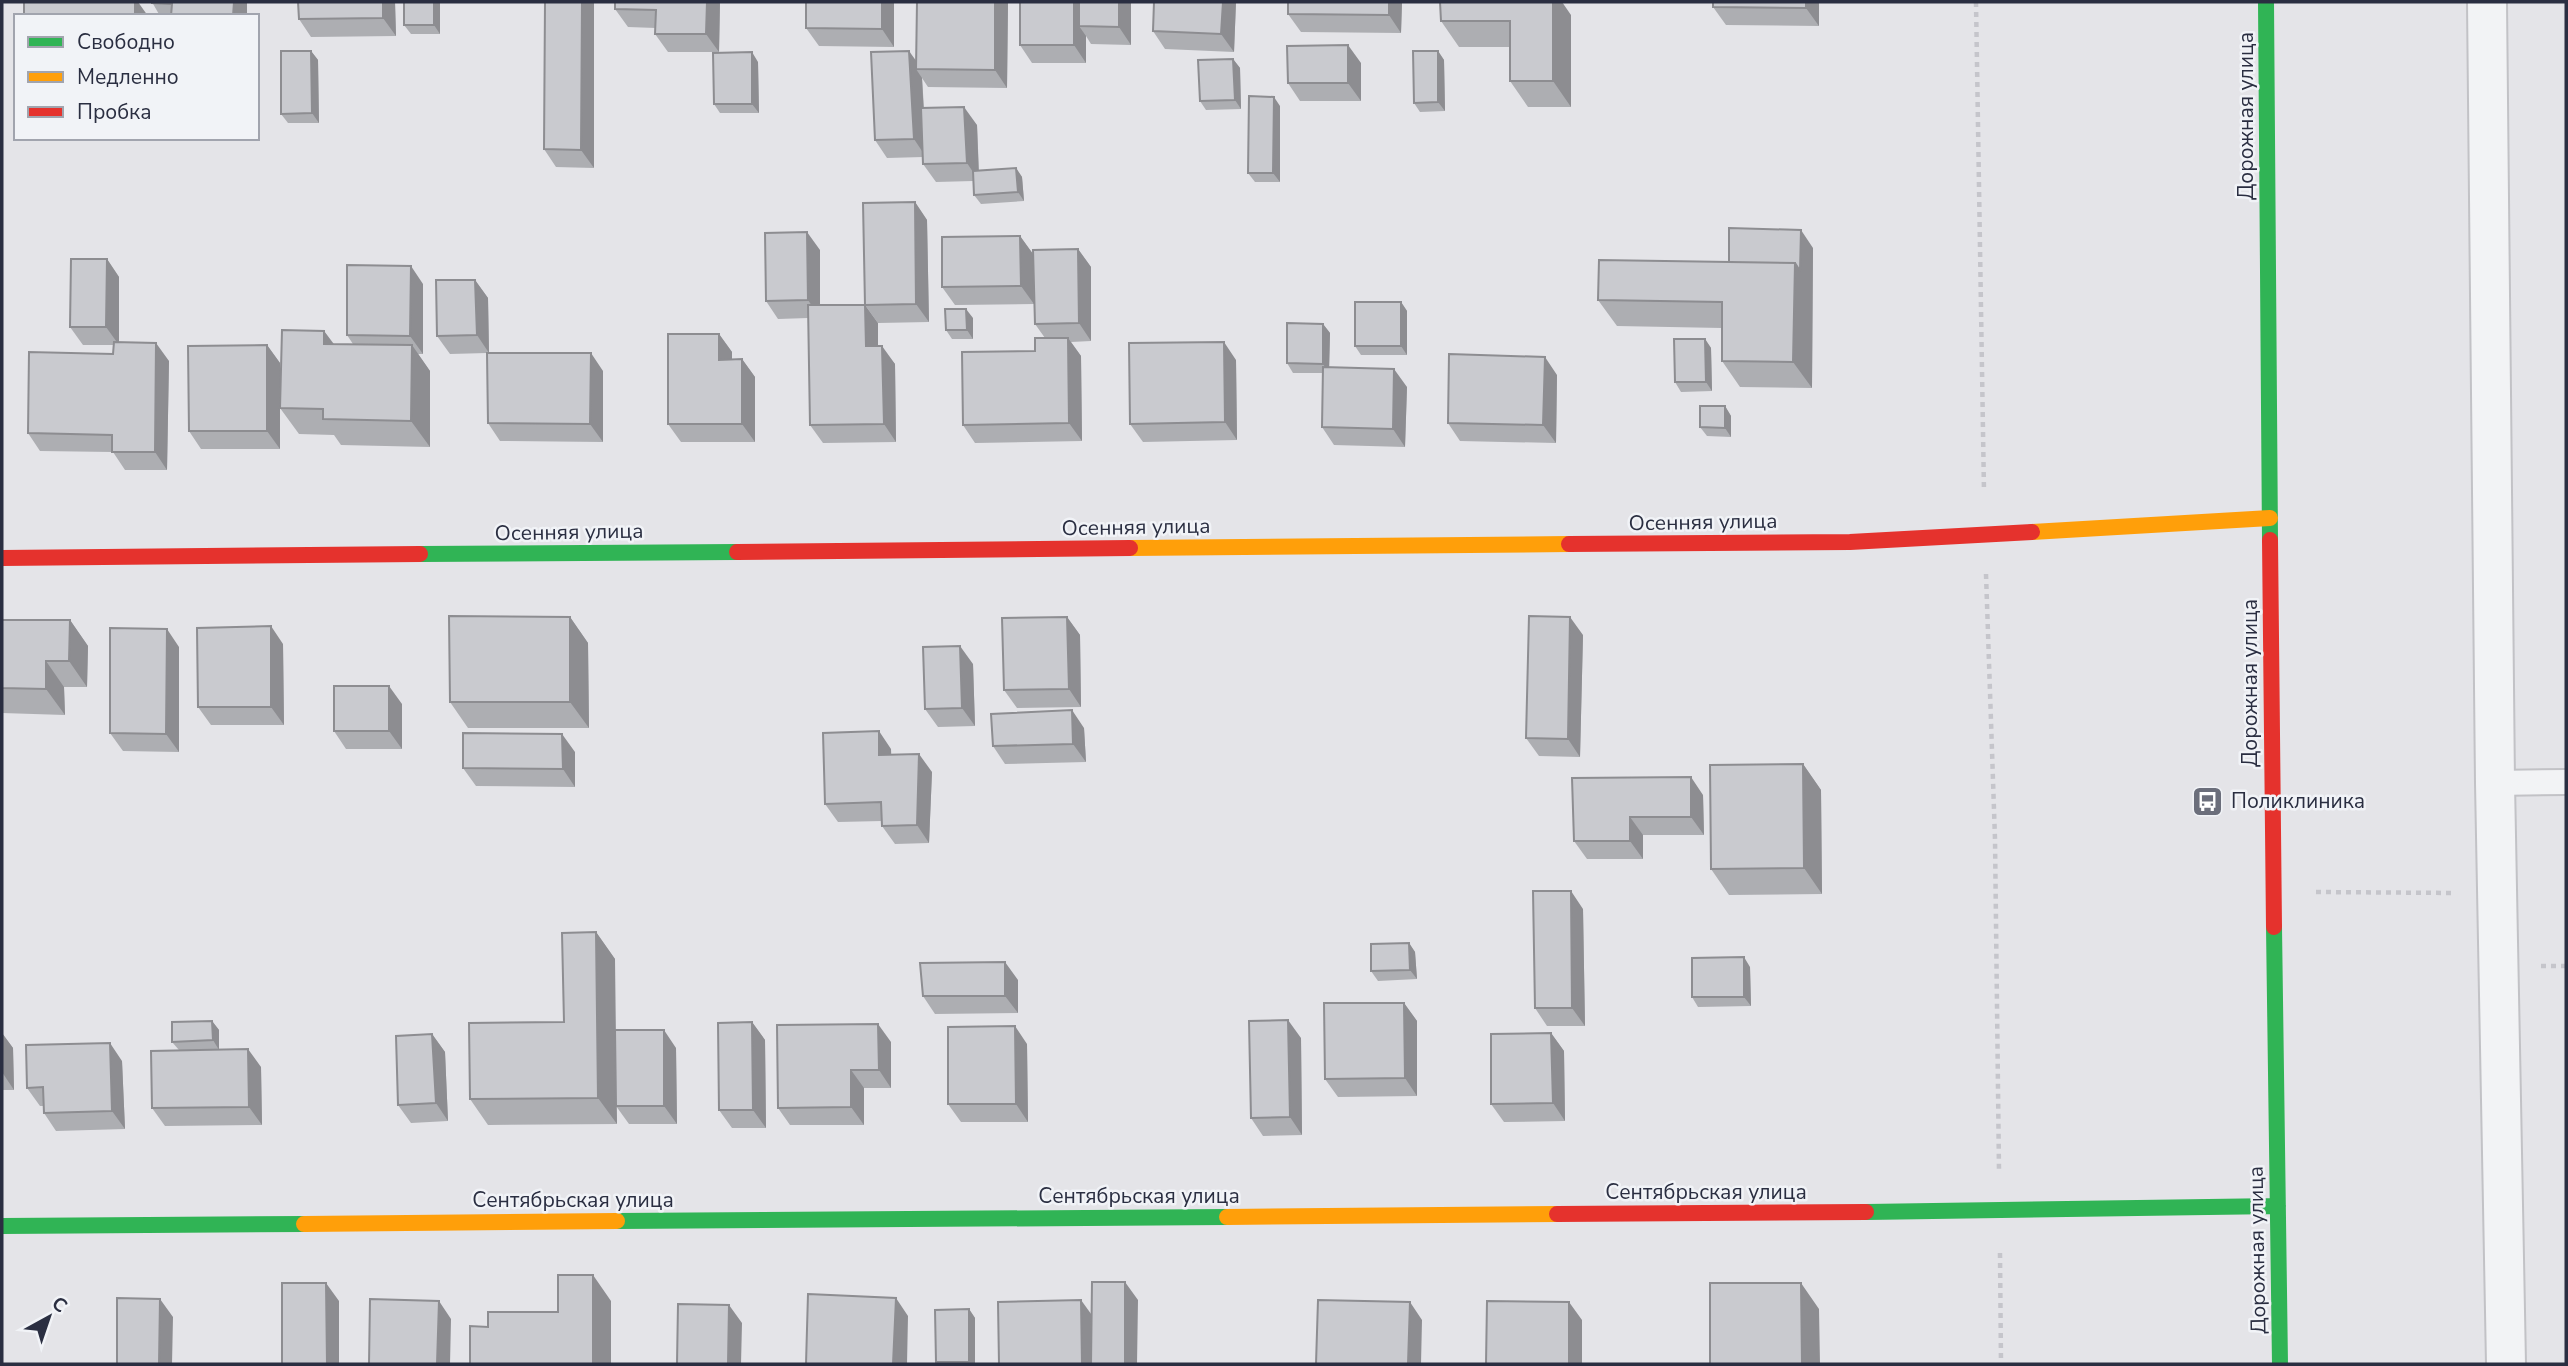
<svg xmlns="http://www.w3.org/2000/svg" width="2568" height="1366" viewBox="0 0 2568 1366" font-family="'Nunito Sans',sans-serif">
  <style>
    .lines { fill: none; stroke-linecap: round; stroke-linejoin: round }
    .lane-casing { stroke: #c2c2c6; stroke-width: 28 }
    .street-casing { stroke: #c2c2c6; stroke-width: 42 }
    .path { stroke: #c5c5cb; stroke-width: 4.5; stroke-dasharray: 5 5; stroke-linecap: butt }
    .lane { stroke: #f2f3f5; stroke-width: 24 }
    .street { stroke: #f2f3f5; stroke-width: 38 }
    .fast { stroke: #30b455; stroke-width: 16 }
    .slow { stroke: #ff9f0a; stroke-width: 16 }
    .jam { stroke: #e5322d; stroke-width: 16 }
    .wall { fill: #adaeb2 }
    .shaded-wall { fill: #8d8d91 }
    .building { fill: #c9cacf; stroke: #8d8d91; stroke-width: 2 }
    .labels { text-anchor: middle; dominant-baseline: central; stroke-width: 5; stroke-linejoin: round; paint-order: stroke }
    .street-label { font-size: 21px; fill: #2a2e41; stroke: #f1f3f7 }
    .poi-label { font-size: 21px; fill: #2a2e41; stroke: #f1f3f7; text-anchor: start }
  </style>
  <rect width="100%" height="100%" fill="#e4e4e8"/>
  <g class="lines">
    <defs>
      <path id="lane" d="M2495,783l71,-1"/>
      <path id="street" d="M2487,2l8,781 11,581"/>
    </defs>
    <!-- lane casing -->
    <use href="#lane" class="lane-casing"/>
    <!-- street casing -->
    <use href="#street" class="street-casing"/>
    <!-- path -->
    <path class="path" d="M1976,2l8,490
      M1986,574l9,265 4,332
      M2316,892l139,1
      M2541,966h25
      M2000,1253l1,111"/>
    <!-- lane -->
    <use href="#lane" class="lane"/>
    <!-- street -->
    <use href="#street" class="street"/>
    <!-- fast -->
    <path class="fast" d="M2266,2l4,538
      M420,554l317,-2
      M2274,927l6,437
      M1866,1212l412,-6
      M617,1221l610,-4
      M2,1226l302,-2"/>
    <!-- slow -->
    <path class="slow" d="M2032,532l238,-14
      M1130,548l439,-4
      M1227,1217l330,-3
      M304,1224l313,-3"/>
    <!-- jam -->
    <path class="jam" d="M2270,540l4,387
      M1569,544l281,-2 182,-10
      M737,552l393,-4
      M2,558l418,-4
      M1557,1214l309,-2"/>
  </g>
  <!-- wall -->
  <path class="wall" d="M24,2l124,14h-124z
    M152,2h95v14h-87z
    M395,2l1,34 -85,1 -12,-18z
    M440,2v32h-29l-7,-9z
    M545,2l49,166 -38,-1 -12,-18z
    M615,2h105l-1,50h-51l-13,-18 1,-6 -28,-1 -13,-18z
    M894,2v45l-75,-1 -13,-18z
    M917,2h91l-1,86 -79,-1 -6,-9 2,30 53,17 2,46 37,-3 6,9 2,24 -43,3 -7,-9 -1,-14 -37,1 -13,-18v-7l-36,1 -12,-18 41,-80z
    M1020,2h111v43l-40,-1 -5,-8v27h-54l-12,-18z
    M1154,2h82l-2,50 -69,-3 -12,-18z
    M1402,2l-1,31 -100,-1 -13,-18z
    M1713,2h106v24l-93,-1 -13,-18z
    M1571,15v92h-43l-18,-26v-34h-51l-18,-26z
    M311,51l7,9 1,63h-31l-7,-9z
    M1438,51l6,9 1,51 -25,1 -6,-9z
    M1233,59l7,9 1,41 -35,1 -6,-9z
    M758,62l1,51h-39l-6,-9z
    M1361,63v38h-61l-12,-18z
    M1280,106v76h-25l-7,-9z
    M915,202l12,18 2,102 -51,1 -13,-18z
    M1020,236l13,18 1,50 -79,1 -13,-18z
    M1813,248l-1,140 -72,-1 -18,-26v-33l-105,-2 -19,-26 131,-38z
    M1078,249l13,18v74l-20,1 10,14 1,85 -107,2 -12,-18 72,-74 10,-13 -10,-14z
    M820,250v55l58,18v23l17,18 1,78 -73,1 -13,-18 -2,-107 -30,1 -12,-18z
    M107,259l12,18v65l50,19 -2,109h-42l-12,-18 -73,-1 -12,-18 85,-79 1,-9h-31l-13,-18z
    M475,280l13,18 1,55 114,18v71l-103,-1 -12,-18 -1,-70 -37,1 -13,-18z
    M423,284v70h-5l12,17v76l-89,-2 -7,-10 -35,-1 -19,-26 44,-77 10,13h19l-6,-9z
    M1401,302l6,9v44h-46l-6,-9z
    M973,318v21h-21l-6,-9z
    M1323,324l7,9 -1,34 78,20 -2,60 -71,-2 -12,-18 1,-54h-30l-6,-10z
    M719,334l13,18v7h10l13,18v65h-74l-13,-18z
    M1705,339l6,9 1,43 -31,1 -6,-10z
    M267,345l13,18v86h-79l-12,-18z
    M1236,360l1,80 -94,2 -13,-18z
    M1557,375l-1,68 -96,-2 -12,-18z
    M1725,406l6,10v21l-24,-1 -7,-9z
    M570,617l18,26 1,85h-121l-18,-26z
    M1067,617l13,18 1,72 -64,1 -13,-18z
    M2,620h68l18,26 -1,41h-23l1,28 -63,-2z
    M1583,635l-3,122 -41,-1 -13,-18z
    M283,644l1,81h-73l-13,-18z
    M179,647v105l-56,-1 -13,-18z
    M973,664l2,62 -37,1 -13,-18z
    M402,704v45h-56l-12,-18z
    M1084,728l2,34 -81,2 -12,-18z
    M891,749v6l41,17 -3,71 -34,1 -13,-18v-5l-44,1 -13,-18z
    M575,752v35l-99,-1 -13,-18z
    M1803,764l18,26 1,104 -93,1 -18,-26z
    M1572,778l131,17 1,40h-61v24h-56l-13,-18z
    M1583,909l2,117h-38l-12,-18z
    M596,932l19,27v71l61,18 1,76h-48l-13,-18 1,18 -129,1 -18,-26 94,-77z
    M1409,943l6,9 2,27 -39,2 -7,-10z
    M1750,967l1,39 -53,1 -6,-10z
    M1018,980v33l-83,1 -12,-18z
    M1404,1003l13,18v75l-79,1 -13,-18z
    M212,1021l7,9v20l42,17 1,58 -97,1 -13,-18 27,-58 -7,-8z
    M752,1022l13,18 1,88h-34l-13,-18z
    M2,1033l11,15 1,42h-12z
    M1551,1033l13,18 1,70 -61,1 -13,-18z
    M432,1034l13,18 3,69 -37,2 -13,-18z
    M1301,1038l1,97 -39,1 -12,-18z
    M891,1042v46h-27v37h-74l-12,-17z
    M1027,1044l1,78h-67l-13,-18z
    M122,1061l3,68 -69,2 -12,-18v-7h-4l-13,-18z
    M969,1309l6,9v46h-38l-1,-2z"/>
  <!-- shaded-wall -->
  <path class="shaded-wall" d="M135,2h3l10,14h-13z
    M234,2h13v14h-14z
    M383,2h12l1,34 -13,-18z
    M434,2h6v32l-6,-9z
    M582,2h12v166l-13,-18z
    M707,2h13l-1,50 -13,-18z
    M882,2h12v45l-12,-18z
    M995,2h13l-1,86 -12,-18z
    M1074,2h12l-7,24 7,10v27l-12,-18z
    M1119,2h12v43l-12,-18z
    M1223,2h13l-2,50 -13,-18z
    M1389,2h13l-1,31 -12,-18z
    M1553,2h9l9,13v92l-18,-26z
    M1806,2h13v24l-13,-18z
    M1348,45l13,18v38l-13,-18z
    M311,51l7,9 1,63 -7,-10z
    M909,51l13,18h-6l6,9 4,79 -12,-18z
    M1438,51l6,9 1,51 -7,-9z
    M752,52l6,10 1,51 -7,-9z
    M1233,59l7,9 1,41 -6,-9z
    M1274,97l6,9v76l-7,-9z
    M964,107l13,18 2,56 -12,-18z
    M1016,168l6,9 2,24 -6,-9z
    M915,202l12,18 2,102 -13,-18z
    M1801,230l12,18 -1,140 -19,-26 2,-99z
    M807,232l13,18v68l-12,-18z
    M1020,236l13,18 1,50 -13,-18z
    M1078,249l13,18v74l-12,-18z
    M107,259l12,18v68l-13,-18z
    M411,266l12,18v70l-13,-18z
    M475,280l13,18 1,55 -12,-18z
    M1401,302l6,9v44l-6,-9z
    M865,305l13,18v41l-12,-18z
    M966,309l7,9v21l-6,-9z
    M1323,324l7,9 -1,40 -6,-9z
    M324,331l19,26 -19,-13z
    M719,334l13,18v26l-13,-18z
    M1068,338l13,18 1,85 -13,-18z
    M1705,339l6,9 1,43 -6,-9z
    M1224,342l12,18 1,80 -12,-18z
    M156,343l13,18 -2,109 -12,-18z
    M267,345l13,18v86l-13,-18z
    M412,345l18,26v76l-19,-26z
    M882,346l13,18 1,78 -12,-18z
    M591,353l12,18v71l-13,-18z
    M1545,357l12,18 -1,68 -13,-18z
    M742,359l13,18v65l-13,-18z
    M1394,369l13,18 -2,60 -12,-18z
    M1725,406l6,10v21l-6,-9z
    M570,617l18,26 1,85 -19,-26z
    M1067,617l13,18 1,72 -12,-18z
    M1570,617l13,18 -3,122 -12,-18z
    M70,620l18,26 -1,41 -18,-26z
    M271,626l12,18 1,81 -13,-18z
    M167,629l12,18v105l-13,-18z
    M960,646l13,18 2,62 -13,-18z
    M46,661l18,26 1,28 -19,-26z
    M389,686l13,18v45l-13,-18z
    M1072,710l12,18 2,34 -13,-18z
    M879,731l12,18 1,24 -13,-18z
    M562,734l13,18v35l-12,-18z
    M919,754l13,18 -3,71 -12,-18z
    M1803,764l18,26 1,104 -18,-26z
    M1691,777l12,18 1,40 -13,-18z
    M1630,817l13,18v24l-13,-18z
    M1571,891l12,18 2,117 -13,-18z
    M596,932l19,27 2,165 -19,-26z
    M1409,943l6,9 2,27 -7,-9z
    M1744,957l6,10 1,39 -7,-9z
    M1005,962l13,18v33l-13,-17z
    M1404,1003l13,18v75l-12,-18z
    M1288,1020l13,18 1,97 -12,-18z
    M212,1021l7,9v20l-6,-10z
    M752,1022l13,18 1,88 -13,-18z
    M878,1024l13,18v46l-12,-18z
    M1015,1026l12,18 1,78 -12,-18z
    M664,1030l12,18 1,76 -13,-18z
    M2,1033l11,15 1,42 -12,-18z
    M1551,1033l13,18 1,70 -12,-18z
    M432,1034l13,18 3,69 -12,-18z
    M110,1043l12,18 3,68 -13,-18z
    M248,1049l13,18 1,58 -13,-18z
    M851,1070l13,18v37l-13,-18z
    M593,1275l18,26v63h-18z
    M1125,1282l13,18 -1,64h-12z
    M326,1283l13,18v63h-12z
    M1801,1283l18,26 1,55h-18z
    M896,1298l12,18 -1,48h-14z
    M160,1299l13,18 -1,47h-13z
    M1081,1300l13,18v46h-12z
    M439,1301l12,18 -1,45h-13z
    M1410,1302l12,18 -1,44h-13z
    M1569,1302l13,18v44h-13z
    M729,1305l13,18 -1,41h-13z
    M969,1309l6,9v46h-4l-2,-2z"/>
  <!-- building -->
  <path class="building" d="M24,2h111v14h-30v-2l-81,2z
    M152,2h82l-1,14h-62l1,-12 -20,-1z
    M298,2h85v16l-84,1z
    M404,2h30v23h-30z
    M545,2h37l-1,148 -37,-1z
    M615,2h92l-1,32h-51l1,-24 -41,-1z
    M806,2h76v27l-76,-1z
    M917,2h78v68l-79,-1z
    M1020,2h54v43h-54z
    M1079,2h40v25l-40,-1z
    M1154,2h69l-2,32 -68,-3z
    M1288,2h101v13l-101,-1z
    M1440,2h113v79h-43v-60h-69z
    M1713,2h93v6l-93,-1z
    M1348,45v38h-60l-1,-37z
    M281,51h30l1,62 -31,1z
    M909,51l5,88 -39,1 -4,-88z
    M1413,51h25v51l-24,1z
    M752,52v52h-38l-1,-51z
    M1233,59l2,41 -35,1 -2,-41z
    M1249,96l25,1 -1,76h-25z
    M964,107l3,56 -44,1 -2,-56z
    M1016,168l2,24 -44,3 -1,-24z
    M915,202l1,102 -51,1 -2,-102z
    M1729,228l72,2 -1,41 -5,-8 -66,-1z
    M807,232l1,68 -42,1 -1,-68z
    M1020,236l1,50 -79,1v-50z
    M1078,249l1,74 -44,1 -2,-74z
    M71,259h36l-1,68h-36z
    M1599,260l196,3 -2,99 -71,-1v-59l-124,-2z
    M347,265l64,1 -1,70 -63,-1z
    M436,280h39l2,55 -40,1z
    M1355,302h46v44h-46z
    M808,305h57l1,41h16l2,78 -74,1z
    M945,309h21l1,21h-21z
    M1287,323l36,1v40l-36,-1z
    M282,330l42,1v13l88,1 -1,76 -88,-2v-10l-43,-1z
    M668,334h51v26l23,-1v65h-74z
    M1035,338h33l1,85 -106,2 -1,-73 73,-1z
    M1674,339h31l1,43h-31z
    M114,342l42,1 -1,109h-43v-17l-84,-2 1,-81 84,2z
    M1224,342l1,80 -95,2 -1,-81z
    M267,345v86h-78l-1,-85z
    M487,353h104l-1,71 -102,-1z
    M1449,354l96,3 -2,68 -95,-2z
    M1323,367l71,2 -1,60 -71,-2z
    M1700,406h25v22l-25,-1z
    M449,616l121,1v85h-120z
    M1529,616l41,1 -2,122 -42,-1z
    M1067,617l2,72 -65,1 -2,-72z
    M2,620h68l-1,41h-23v28l-44,-1z
    M271,626v81h-73l-1,-79z
    M110,628l57,1 -1,105 -56,-1z
    M960,646l2,62 -37,1 -2,-62z
    M334,686h55v45h-55z
    M1072,710l1,34 -80,2 -2,-32z
    M879,731v24l40,-1 -2,71 -35,1 -1,-24 -56,2 -2,-71z
    M463,733l99,1 1,35 -100,-1z
    M1803,764l1,104 -93,1 -1,-104z
    M1691,777v40h-61v24h-56l-2,-63z
    M1533,891h38l1,117h-37z
    M596,932l2,166 -128,1 -1,-76 95,-1 -2,-89z
    M1409,943l1,27 -39,1v-27z
    M1744,957v40h-52v-39z
    M1005,962v34h-82l-3,-33z
    M1324,1003h80l1,75 -80,1z
    M1288,1020l2,97 -39,1 -2,-97z
    M212,1021l1,19 -41,2v-20z
    M752,1022l1,88h-34l-1,-87z
    M878,1024l1,46h-28v37l-73,1 -1,-83z
    M1015,1026l1,78h-68v-77z
    M615,1030h49v76h-48z
    M1551,1033l2,70 -62,1v-70z
    M432,1034l4,69 -38,2 -2,-69z
    M110,1043l2,68 -68,2 -1,-26 -16,1 -1,-43z
    M248,1049l1,58 -97,1 -1,-57z
    M558,1275h35v89h-123v-38l18,1v-15h70z
    M1092,1282h33v82h-34z
    M282,1283h44l1,81h-45z
    M1710,1283h91l1,81h-92z
    M808,1294l88,4 -3,66h-87z
    M117,1298l43,1 -1,65h-42z
    M370,1299l69,2 -2,63h-68z
    M1081,1300l1,64h-83l-1,-62z
    M1318,1300l92,2 -2,62h-92z
    M1487,1301l82,1v62h-83z
    M678,1304l51,1 -1,59h-51z
    M969,1309v53h-33l-1,-52z"/>
  <!-- icons -->
  <defs>
    <symbol id="bus-square" viewBox="-11 -11 22 22"><rect x="-9" y="-9" width="18" height="18" rx="4" fill="#6b6e7b" stroke="#f1f3f7"/><path d="M-5-6H5V4H4V6H2V4H-2V6H-4V4H-5ZM-3.5-4V0h7V-4ZM-3.5 1.2v1.5H-2V1.2ZM2 1.2v1.5H3.5V1.2Z" fill="#fff"/></symbol>
  </defs>
  <g fill-rule="evenodd">
    <use href="#bus-square" x="2190" y="784" width="35" height="35"/>
  </g>
  <g class="labels">
    <!-- street labels -->
    <g class="street-label">
      <text transform="translate(2246 116) rotate(-90)">Дорожная улица</text>
      <text transform="translate(1703 522) rotate(-1)">Осенняя улица</text>
      <text transform="translate(1136 527) rotate(-1)">Осенняя улица</text>
      <text transform="translate(569 532) rotate(-1)">Осенняя улица</text>
      <text transform="translate(2250 683) rotate(-90)">Дорожная улица</text>
      <text x="1706" y="1192">Сентябрьская улица</text>
      <text x="1139" y="1196">Сентябрьская улица</text>
      <text x="573" y="1200">Сентябрьская улица</text>
      <text transform="translate(2257 1250) rotate(-91)">Дорожная улица</text>
    </g>
    <!-- poi labels -->
    <g class="poi-label">
      <text x="2231" y="801">Поликлиника</text>
    </g>
  </g>
  <!-- border -->
  <rect width="2568" height="1366" fill="none" stroke="#2a2e41" stroke-width="7"/>
  <!-- legend -->
  <rect x="14" y="14" width="245" height="126" fill="#f1f3f7" stroke="#a1a4ae" stroke-width="2"/>
  <rect x="28" y="37" width="35" height="10" fill="#30b455" stroke="#a1a4ae" stroke-width="2"/>
  <text x="77" y="49" font-size="21" fill="#2a2e41">Свободно</text>
  <rect x="28" y="72" width="35" height="10" fill="#ff9f0a" stroke="#a1a4ae" stroke-width="2"/>
  <text x="77" y="84" font-size="21" fill="#2a2e41">Медленно</text>
  <rect x="28" y="107" width="35" height="10" fill="#e5322d" stroke="#a1a4ae" stroke-width="2"/>
  <text x="77" y="119" font-size="21" fill="#2a2e41">Пробка</text>
  <!-- north arrow -->
  <g transform="translate(49 1317) rotate(40)" stroke="#f1f3f7" stroke-width="5" paint-order="stroke">
  <path d="M0-5L12 26L0 18L-12 26Z" fill="#2a2e41"/>
  <text y="-10" font-size="19" font-weight="bold" text-anchor="middle" fill="#2a2e41">С</text>
  </g>
</svg>
